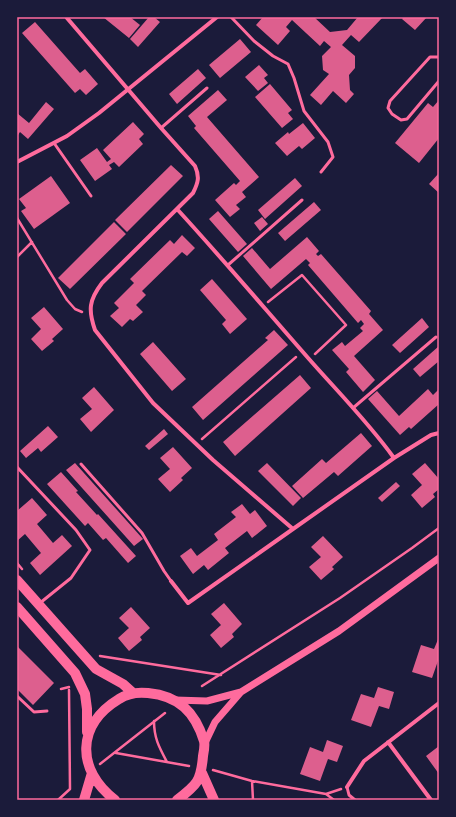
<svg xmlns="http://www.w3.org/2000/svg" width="456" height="817" viewBox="0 0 456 817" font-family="'Asap Condensed',sans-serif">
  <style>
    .building { fill: #dd5f8e }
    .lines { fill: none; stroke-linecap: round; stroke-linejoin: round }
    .path { stroke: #ff6b9d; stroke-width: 2.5 }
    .service { stroke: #ff6b9d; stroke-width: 3 }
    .minor { stroke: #ff6b9d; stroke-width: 4 }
    .tertiary { stroke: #ff6b9d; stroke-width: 7 }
    .primary { stroke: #ff6b9d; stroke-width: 10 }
    .neatline { fill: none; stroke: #ff6b9d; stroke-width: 1.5 }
  </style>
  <rect width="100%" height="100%" fill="#1b1b3a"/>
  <!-- building -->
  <path class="building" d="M103,17h27l10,8 -11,13z
    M149,17h5l6,5 -22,25 -8,-8z
    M263,17h51l16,15 17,-2 11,-13h25l-24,25 -8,-7 -9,10 13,11v12l-6,7 1,15 4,4 -8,9 -13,-12 -12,14 -11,-10 19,-21 -6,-4 -1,-14 9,-9 -7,-6 -4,5 -28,-26 -6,7 4,4 -12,14 -22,-20z
    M404,17h23l-12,13 -13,-11z
    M35,22l45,51 5,-4 13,15 -12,11 -6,-6 -5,4 -53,-60z
    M240,39l11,13 -31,26 -11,-13z
    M259,65l9,10 -4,3 4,5 -10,8 -13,-14z
    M198,69l8,9 -29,26 -8,-10z
    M270,84l22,26 -4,3 5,6 -11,9 -27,-31z
    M218,90l9,10 -20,17 52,60 -17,15 4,5 -10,8 4,4 -10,8 -15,-17 19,-17 2,2 4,-4 -46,-53 2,-2 -8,-10z
    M439,100v38l-20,25 -24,-20 33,-40 5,4z
    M46,102l8,7 -26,30 -8,-7 -2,3 -1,-1v-21l12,10z
    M133,122l11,12 -5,5 4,5 -24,23 -5,-5 -5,3 3,4 -17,12 -15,-21 17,-12 10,14 4,-3 -8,-9z
    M303,123l12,15 -13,11 -3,-3 -12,10 -12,-13 13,-11 1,2z
    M171,165l12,11 -56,56 -12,-12z
    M439,173v20l-10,-9z
    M51,176l19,27 -36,26 -13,-18 5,-3 -7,-9z
    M295,178l7,8 -37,33 -7,-9z
    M314,202l7,8 -36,31 -7,-8z
    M218,211l29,33 -9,8 -29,-33z
    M262,217l6,7 -8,7 -6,-8z
    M114,222l12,12 -56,55 -12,-11z
    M182,235l13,13 -8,8 -5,-4 -40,39 4,4 -10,10 7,7 -10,9 -3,-2 -8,8 -12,-11 9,-8 -5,-5 20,-20 -4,-4 40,-39 4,4z
    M307,237l12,14 -3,3 2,2 3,-2 7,8 43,49 -2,3 14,16 -29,26 21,24 -12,12 -17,-20 3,-3 -17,-19 10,-8 3,4 18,-15 -3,-3 4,-4 -3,-4 -3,3 -50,-58 2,-2 -4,-4 -35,30 -28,-33 9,-8 18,21z
    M212,279l35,40 -17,15 -8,-10 4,-4 -26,-30z
    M44,307l19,22 -11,10 2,2 -12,10 -11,-12 10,-10 -10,-11z
    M422,318l7,9 -29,26 -8,-8z
    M274,330l14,15 -85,75 -11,-13 76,-67 -3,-2z
    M153,342l33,37 -14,12 -32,-37z
    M439,346v15l-19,16 -7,-8z
    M300,375l11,13 -76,68 -12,-14z
    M94,387l20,23 -23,22 -11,-13 12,-10 -10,-11z
    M428,389l5,6 6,-6v15l-28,25 -2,-2 -9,8 -32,-36 9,-8 22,25z
    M48,426l10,11 -17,15 -3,-4 -12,10 -6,-7z
    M164,429l4,5 -19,16 -4,-4z
    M361,433l11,13 -34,30 -4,-4 -31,26 -11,-12 30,-27 4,4z
    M173,447l19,21 -11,10 2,2 -13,12 -12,-13 12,-10 -10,-11z
    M75,463l68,76 -9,7 -68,-76z
    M267,463l34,35 -8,8 -35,-35z
    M425,463l14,16v10l-6,5 2,3 -13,11 -11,-13 11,-10 -10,-11z
    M61,472l17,19 -2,1 21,23 1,-1 38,42 -8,7 -22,-25 -3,2 -15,-17 -3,3 -38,-42z
    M396,482l4,4 -18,16 -4,-4z
    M32,498l15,17 -10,9 16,19 9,-8 10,11 -32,29 -10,-12 11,-10 -16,-19 -8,7v-30z
    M242,504l8,10 5,-4 12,16 -15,12 -5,-7 -22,17 4,5 -21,17 -4,-5 -11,9 -13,-18 11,-8 6,8 21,-16 -4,-6 22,-17 -5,-5z
    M323,536l20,21 -11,10 2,2 -13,11 -12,-13 12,-10 -10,-10z
    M224,603l18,21 -10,10 2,3 -13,11 -11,-13 11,-10 -10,-11z
    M131,607l19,21 -10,9 2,3 -13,11 -11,-13 11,-10 -10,-10z
    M439,637v21l-7,20 -20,-6 9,-27 13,4z
    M17,646l37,37 -21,22 -16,-16z
    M378,687l16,5 -5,17 -10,-3 -8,21 -20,-7 10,-26 13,4z
    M327,740l16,6 -6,16 -9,-3 -8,22 -20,-7 10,-27 13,5z
    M439,746v28l-13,-18z"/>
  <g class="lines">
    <!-- path -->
    <path class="path" d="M17,218l50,82 8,9 7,3
      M17,257l15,-15
      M268,302l34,-27 44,50 -31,29
      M202,439l94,-82
      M17,563l5,6
      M100,656l121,19
      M202,686l138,-88 72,-50 27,-20
      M61,689l8,-2
      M154,721c0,17 5,26 13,41
      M116,753l73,13
      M100,764l65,-51
      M213,770l39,11 74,13 15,-5
      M252,781l1,19
      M326,794l8,6
      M58,800l12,-11 -1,-99"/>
    <!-- service -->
    <path class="service" d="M231,17l23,24 19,15 15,8 6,14 10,33 24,31 5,15 -12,15
      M439,57h-9l-40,44 -2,7 4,6 9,6 6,-1 32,-38
      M161,128l46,-40
      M54,143l37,53
      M228,265l74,-65
      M353,408l83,-71
      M81,464l61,69 22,38 7,10
      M17,467l59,63 14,20 -19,28 -31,25
      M17,696l17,16 13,-1
      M347,787l2,8 6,5"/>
    <!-- minor -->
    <path class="minor" d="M67,18l94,110 34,38c5,11 3,17 -2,27l-91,90c-13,17 -14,27 -7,47l58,73 60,57 80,69 101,-71 37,-23 8,-2
      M17,162l50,-26 32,-23 118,-96
      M177,209c45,49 88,100 132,150 29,33 60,64 85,99
      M171,581l17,22 105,-74
      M388,742l43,58
      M347,787l17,-26 75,-58"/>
    <!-- tertiary -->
    <path class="tertiary" d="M175,700l32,1 34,-9
      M205,743l10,-21 26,-30 98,-61 100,-73"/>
    <!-- primary -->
    <path class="primary" d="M17,580l79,89 27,15 10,9
      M17,607l58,66 10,21 2,15v23
      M202,773l12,27
      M84,800l8,-27
      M115,800c-39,-30 -39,-75 4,-101 9,-6 20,-7 29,-6 31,3 47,19 56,48 1,4 0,10 -1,15 -2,25 -6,29 -26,44"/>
  </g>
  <!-- border -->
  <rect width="456" height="817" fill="none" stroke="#1b1b3a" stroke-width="36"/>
  <rect x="18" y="18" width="420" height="781" class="neatline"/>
</svg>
